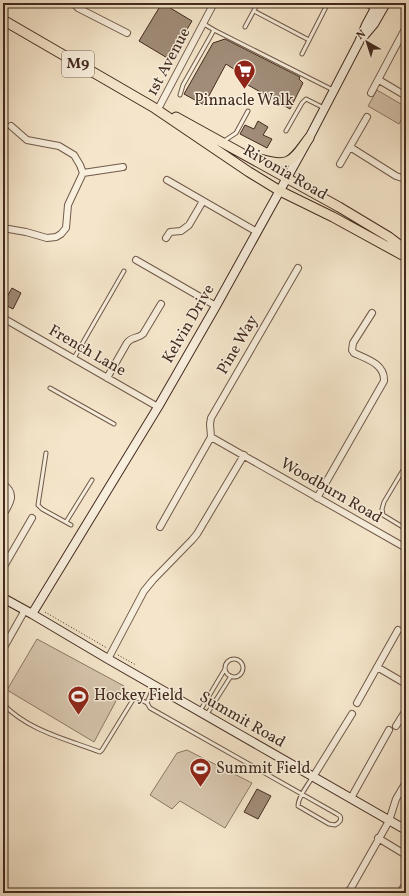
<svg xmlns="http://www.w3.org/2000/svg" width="409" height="896" viewBox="0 0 409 896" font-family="Vollkorn,serif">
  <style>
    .green { fill: #d7c6ae; stroke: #8d7866 }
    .building { fill: #a08c78; stroke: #432a1f }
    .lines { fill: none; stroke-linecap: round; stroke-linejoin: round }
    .service-casing { stroke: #70594a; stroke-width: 5 }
    .minor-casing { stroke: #70594a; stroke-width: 8 }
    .secondary-casing { stroke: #432a1f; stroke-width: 10 }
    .primary-casing { stroke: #432a1f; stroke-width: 11 }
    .path { stroke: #432a1f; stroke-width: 1; stroke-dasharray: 1 2; stroke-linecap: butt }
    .service { stroke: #f8efdd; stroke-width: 3 }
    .minor { stroke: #f8efdd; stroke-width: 6 }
    .secondary { stroke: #f8efdd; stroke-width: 8 }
    .primary { stroke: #f5e6cb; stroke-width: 9 }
    .labels { text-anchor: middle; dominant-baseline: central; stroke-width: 3; stroke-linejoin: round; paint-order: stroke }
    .shield { fill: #f8efdd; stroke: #796558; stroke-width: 1 }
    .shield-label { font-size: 15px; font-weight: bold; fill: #432a1f }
    .street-label { font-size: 16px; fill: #432a1f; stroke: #f8efdd }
    .poi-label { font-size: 16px; fill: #432a1f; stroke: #f8efdd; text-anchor: start }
  </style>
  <rect width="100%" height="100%" fill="#f5e6cb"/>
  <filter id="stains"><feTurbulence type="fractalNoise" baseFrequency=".005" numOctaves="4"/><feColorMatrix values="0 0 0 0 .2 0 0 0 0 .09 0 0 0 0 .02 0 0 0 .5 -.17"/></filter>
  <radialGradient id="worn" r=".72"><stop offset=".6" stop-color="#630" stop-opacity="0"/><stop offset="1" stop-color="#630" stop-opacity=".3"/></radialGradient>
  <!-- green -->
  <path class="green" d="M377,90l29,17v4l-7,13 -31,-18z
    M37,639l87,47 -30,56 -87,-52z
    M187,750l65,33 -27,45 -45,-27 -8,8 -22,-14 27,-42z"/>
  <!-- building -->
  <path class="building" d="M162,3l30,18 -23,38 -30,-18z
    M225,39l75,38 -1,2 4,4 -13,26 -49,-28 2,-6 -17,-11 -22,41 -20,-11 29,-51z
    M258,121l10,6 -5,8 9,4 -5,9 -27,-14 5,-9 9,4z
    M12,288l9,5 -8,16 -10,-5z
    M257,789l14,7 -13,23 -14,-7z"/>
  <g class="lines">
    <defs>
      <path id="service" d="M254,11l55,29
        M245,27l13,-24
        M214,30l119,60
        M302,54l26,-51
        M180,95l3,-10 31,-55 -10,-6
        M286,131l16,-28 4,-4 18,9
        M224,141l12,-8 12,-22
        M74,358l50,-87
        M50,388l64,36
        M46,453l-8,52 4,4 29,16
        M406,465l-22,37 -2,7 1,6 23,14
        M66,522l26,-42
        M225 668a9 9 0 1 1 18 0a9 9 0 1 1-18 0Z
        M154,686l-7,17 3,5 187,106 3,2c2,4 -1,7 -5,9l-6,-1 -31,-18c0,-9 9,-20 14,-28
        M3,704c26,27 63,35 97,48l2,-2 32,-52 1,-1 12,6
        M200,711l25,-42
        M207,714l24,-38"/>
      <path id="minor" d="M73,3l5,5 49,25
        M366,3l12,7
        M379,80l27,16
        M371,93l35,-66
        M157,111l57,-108
        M350,147l46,29 6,2 4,-1
        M340,164l27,-47
        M83,173l40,-6
        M167,180l90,52
        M3,228l23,4 21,6 9,-1 5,-3 5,-6 2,-23 15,-32 -3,-8 -6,-10 -15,-9 -32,-6 -16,-14
        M166,238l4,-6 11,-1 8,-6 14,-24
        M136,260l80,46
        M3,318l155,89
        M107,378l20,-35c5,-7 11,-4 16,-9l18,-30
        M211,437l195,111
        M211,437l-1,-13 1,-6 87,-150
        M3,484c14,10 7,19 0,31
        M317,498l67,-117c1,-17 -17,-22 -30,-28l-2,-3 1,-7 19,-30
        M160,527l51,-90
        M3,568l29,-50
        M3,649l22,-39
        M108,659l36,-68 9,-11 39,-40 5,-6 47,-79
        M377,667l29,17
        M357,703l41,-73
        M396,726l10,-16
        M313,777l39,-63
        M351,798l38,-68
        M378,838l28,17
        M347,893l4,-5 38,-67 7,-22 10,-17
        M400,893l6,-10"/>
      <path id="secondary" d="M363,37l11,-13 12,-21
        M3,598l29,16 76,45 298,171
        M32,614l126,-207 58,-101 93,-168 50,-96 7,-17 12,-22"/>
      <path id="primary" d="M3,20l150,87 96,65 31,19 53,26 73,40
        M176,117l163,90 50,30 17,13
        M260,159c30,9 32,2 49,-21"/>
    </defs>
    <!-- service casing -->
    <use href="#service" class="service-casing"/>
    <!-- minor casing -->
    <use href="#minor" class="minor-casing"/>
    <!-- secondary casing -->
    <use href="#secondary" class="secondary-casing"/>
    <!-- primary casing -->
    <use href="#primary" class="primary-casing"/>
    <!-- path -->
    <path class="path" d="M45,612l62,36
      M118,655l18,10"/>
    <!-- service -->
    <use href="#service" class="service"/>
    <!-- minor -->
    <use href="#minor" class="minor"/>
    <!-- secondary -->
    <use href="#secondary" class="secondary"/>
    <!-- primary -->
    <use href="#primary" class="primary"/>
  </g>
  <!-- icons -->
  <defs>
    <symbol id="supermarket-pin" viewBox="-11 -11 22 30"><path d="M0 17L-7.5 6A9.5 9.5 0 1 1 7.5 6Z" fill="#8f2418" stroke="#f8efdd"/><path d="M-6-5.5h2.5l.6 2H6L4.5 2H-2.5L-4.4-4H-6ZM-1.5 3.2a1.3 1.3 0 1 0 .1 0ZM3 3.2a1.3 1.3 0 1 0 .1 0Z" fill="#fff"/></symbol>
    <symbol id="stadium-pin" viewBox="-11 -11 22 30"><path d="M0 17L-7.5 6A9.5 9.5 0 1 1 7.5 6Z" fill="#8f2418" stroke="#f8efdd"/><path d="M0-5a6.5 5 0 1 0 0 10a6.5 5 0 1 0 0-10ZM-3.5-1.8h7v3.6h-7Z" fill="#fff"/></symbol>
  </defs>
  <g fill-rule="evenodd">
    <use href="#supermarket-pin" x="232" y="58" width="25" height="34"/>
    <use href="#stadium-pin" x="66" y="684" width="25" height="34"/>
    <use href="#stadium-pin" x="188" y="756" width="25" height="34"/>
  </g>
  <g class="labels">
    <!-- shield labels -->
    <rect class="shield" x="62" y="51" width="32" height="26" rx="3"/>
    <g class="shield-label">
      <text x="78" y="64">M9</text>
    </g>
    <!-- street labels -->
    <g class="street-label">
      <text transform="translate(169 62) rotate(-62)">1st Avenue</text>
      <text transform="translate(285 173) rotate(30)">Rivonia Road</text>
      <text transform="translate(189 324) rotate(-60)">Kelvin Drive</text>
      <text transform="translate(238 345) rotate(-60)">Pine Way</text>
      <text transform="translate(87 351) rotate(30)">French Lane</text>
      <text transform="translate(331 491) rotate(30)">Woodburn Road</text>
      <text transform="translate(242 720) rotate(30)">Summit Road</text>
    </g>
    <!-- poi labels -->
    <g class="poi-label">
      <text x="244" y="101" text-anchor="middle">Pinnacle Walk</text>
      <text x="94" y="696">Hockey Field</text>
      <text x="216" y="769">Summit Field</text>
    </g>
  </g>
  <!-- margin -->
  <rect width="409" height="896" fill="none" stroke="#f5e6cb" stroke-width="16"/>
  <rect x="4" y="4" width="401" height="888" fill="none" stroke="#432a1f" stroke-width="2"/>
  <rect x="8" y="8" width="393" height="880" fill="none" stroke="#432a1f"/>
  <!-- north arrow -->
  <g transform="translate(367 42) rotate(321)" stroke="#f8efdd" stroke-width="3" paint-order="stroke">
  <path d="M0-3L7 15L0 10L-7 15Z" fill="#432a1f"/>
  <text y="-6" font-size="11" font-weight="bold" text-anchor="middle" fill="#432a1f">N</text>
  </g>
  <rect width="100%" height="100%" filter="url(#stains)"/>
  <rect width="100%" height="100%" fill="url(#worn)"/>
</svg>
